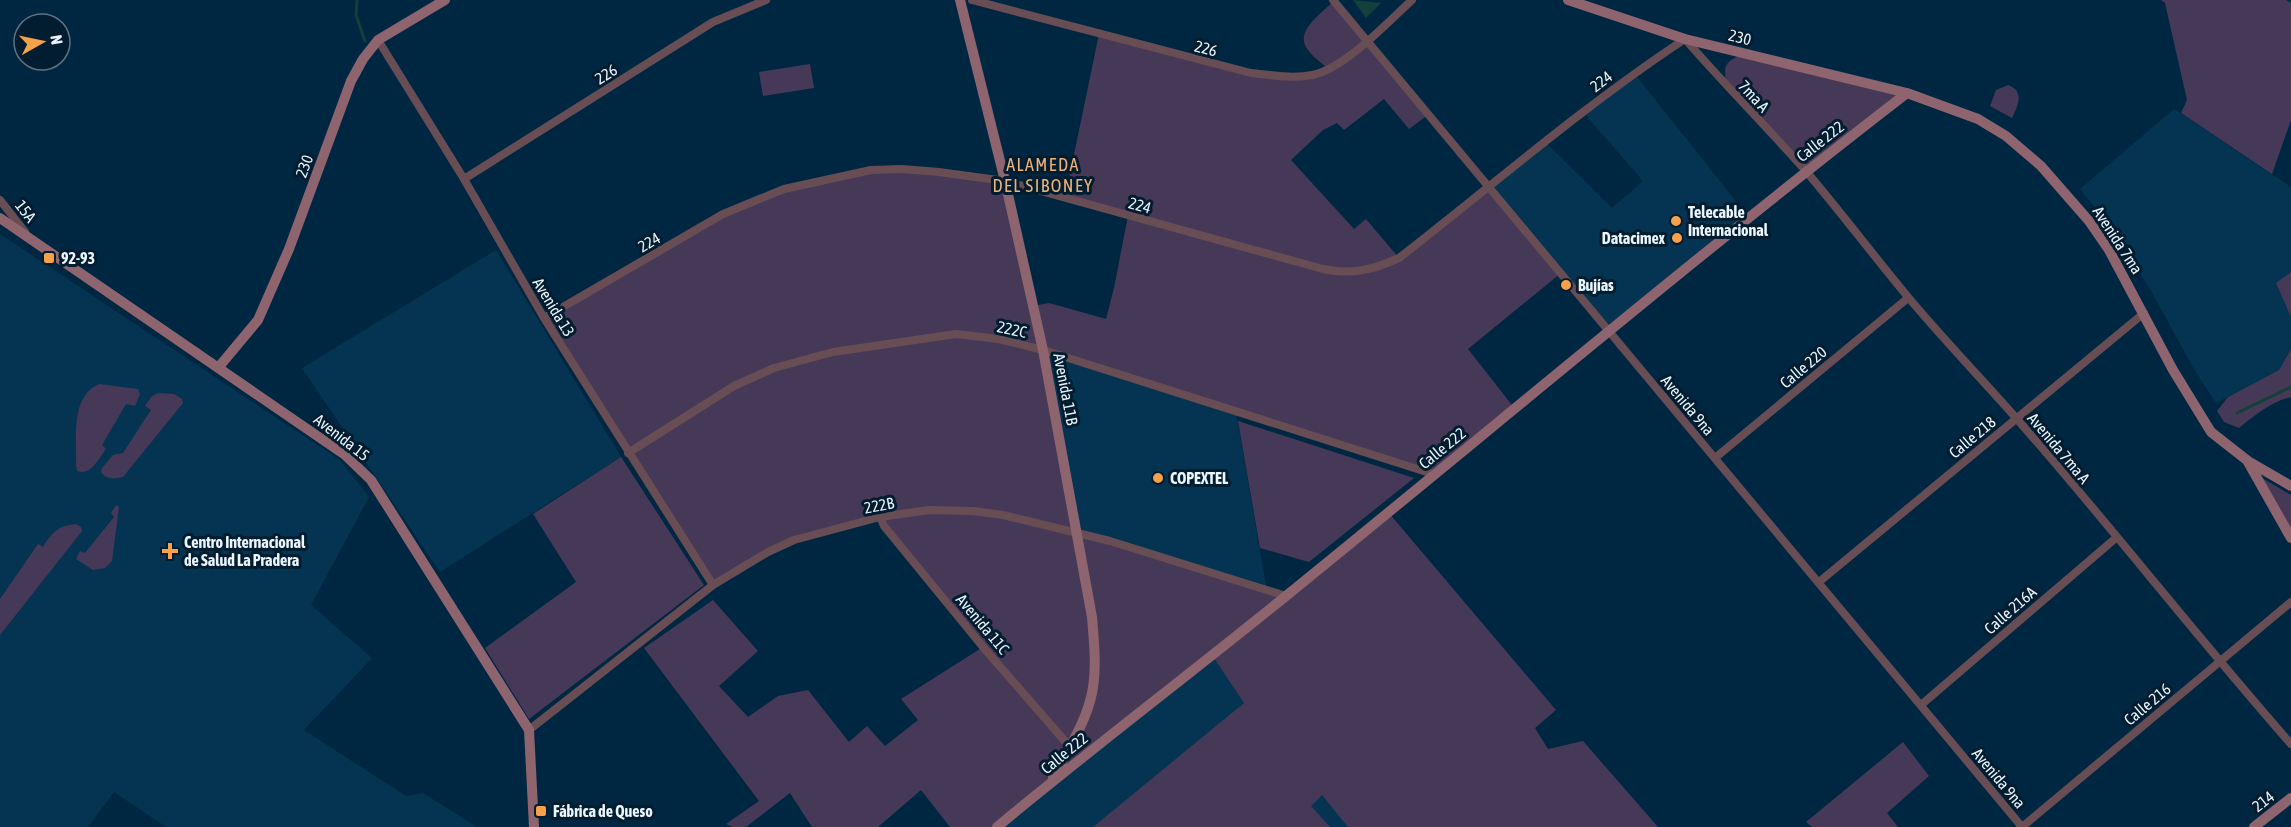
<svg xmlns="http://www.w3.org/2000/svg" width="2291" height="827" viewBox="0 0 2291 827" font-family="'Asap Condensed',sans-serif">
  <style>
    .built { fill: #053352 }
    .green { fill: #463958 }
    .water { fill: #13403a }
    .lines { fill: none; stroke-linecap: round; stroke-linejoin: round }
    .stream { stroke: #13403a; stroke-width: 3 }
    .street { stroke: #684e54; stroke-width: 8 }
    .secondary { stroke: #8e646e; stroke-width: 10 }
    .poi-dot { fill: #f7a149; stroke: #031d30; stroke-width: 2 }
    .labels { text-anchor: middle; dominant-baseline: central; stroke-width: 6; stroke-linejoin: round; paint-order: stroke }
    .street-label { font-size: 16px; fill: #eaf5fe; stroke: #031d30 }
    .poi-label { font-size: 16px; font-weight: bold; fill: #eaf5fe; stroke: #031d30; text-anchor: start }
    .neighbourhood-label { font-size: 18px; letter-spacing: 1.5px; fill: #eeb27a; stroke: #031d30 }
  </style>
  <rect width="100%" height="100%" fill="#002742"/>
  <!-- built -->
  <path class="built" d="M1634,73l116,146 -140,113 -122,-146 56,-45 68,67 31,-27 -60,-69z
    M2174,109l117,78v162l-12,21 -63,33 -21,-32 -44,-80 -36,-59 -35,-43z
    M0,234l340,226 29,37 -58,108 61,53 -68,72 102,66 17,-3 54,34h-311l-52,-35 -26,35h-88z
    M496,250l125,207 -181,115 -138,-204z
    M1043,350l193,62 31,179 -189,-57z
    M1212,655l179,172h-394z"/>
  <!-- green -->
  <path class="green" d="M2161,0h125l5,3v117l-19,54 -91,-61 6,-13 -22,-97z
    M1334,1l95,113 -20,15 -25,-30 -40,31 -7,-7 -14,7 -32,30 63,69 12,-10 33,39 89,-72 73,87 -93,76 47,60 -82,65 -389,-124 34,184 208,62 102,-84 168,198 -21,18 13,21 35,-8 75,86h-310l-26,-32 -11,11 19,21h-237l151,-124 -32,-48 -215,172h-47l-29,-37 -43,37h-66l-22,-34 -44,34h-14l-6,-3 33,-23 -115,-153 69,-48 45,51 -39,35 29,31 30,-21 30,-6 41,52 18,-16 18,20 33,-26 -17,-21 82,-52 -103,-130 -86,23 -81,45 -169,-267 179,-104 61,-25 87,-19 31,-1 103,12 28,125 16,-3 57,16 8,-31 14,-72 -63,-18 34,-164 152,39 43,4 36,-7c-7,-6 -16,-12 -22,-20 -15,-18 14,-37 26,-49z
    M1745,53l162,40 -102,78 -78,-84c-4,-22 -3,-25 18,-34z
    M810,64l4,24 -51,8 -4,-24z
    M2008,85c17,6 10,21 4,33l-22,-12 6,-16z
    M2291,272v45l-15,-34z
    M2291,349v48c-20,5 -36,18 -52,31l-15,-6 -7,-11 11,-14 51,-27z
    M99,384l39,5 2,5 -5,12 -9,-2 -24,41 4,4c-8,10 -15,27 -29,22l-1,-6c1,-28 -6,-68 23,-81z
    M158,393l16,1 8,5 1,4 -60,74c-9,2 -16,3 -22,-5l1,-4 11,-13 10,-2 28,-43 -6,-4 6,-9z
    M1238,421l176,57 -105,84 -49,-14z
    M621,457l83,128 -175,134 -44,-71 91,-66 -43,-68z
    M2260,477l31,18v34z
    M116,505l3,2 -7,54 -7,7 -12,2 -17,-11 4,-8 5,2 29,-36 -3,-4z
    M76,524l5,3 1,4 -82,104v-36l38,-55 5,3c8,-14 16,-22 33,-23z
    M1903,742l26,34 -42,37 11,14h-86l-6,-5z"/>
  <!-- water -->
  <path class="water" d="M1353,0l28,3 -15,15z"/>
  <g class="lines">
    <!-- stream -->
    <path class="stream" d="M357,0l-1,15 9,26
      M2237,413l54,-26"/>
    <!-- street -->
    <path class="street" d="M972,0l279,73c20,2 41,6 61,2 32,-6 75,-52 100,-75
      M1333,0l689,827
      M378,40l86,139 80,139 169,267
      M464,179l249,-157 53,-22
      M0,200l25,32
      M544,318l179,-104 61,-25 87,-19 31,-1 37,3 66,9 318,88c28,6 50,1 76,-11 95,-74 186,-153 286,-219 39,45 81,87 120,131 35,41 68,85 103,127 35,42 73,81 109,122 93,106 180,218 274,325
      M628,453l106,-67 40,-18 59,-16 123,-18 43,5 44,11 390,124
      M1715,458l193,-160
      M880,517l4,9 99,121 87,100
      M1819,582l325,-269
      M1921,705l196,-168
      M529,730l184,-145 55,-33 26,-12 86,-23 49,-7 44,1 30,4 107,26 176,55
      M2022,827l269,-225"/>
    <!-- secondary -->
    <path class="secondary" d="M960,0l45,181 38,169 49,267c2,25 5,51 0,76 -6,30 -25,58 -39,85
      M1568,0l117,39 222,54 71,26 28,17 35,30 48,55 20,29 64,120 38,62 37,29 43,25
      M0,218l345,237 26,25 158,250 5,97
      M218,368l40,-48 31,-71 62,-168 12,-22 15,-19 67,-40
      M2248,462l43,76
      M997,827c95,-79 193,-153 289,-231 207,-168 410,-340 621,-503
      M2254,827l37,-29"/>
  </g>
  <!-- markers -->
  <g class="poi-dot">
    <circle cx="1676" cy="221" r="6"/>
    <circle cx="1677" cy="238" r="6"/>
    <rect x="43" y="252" width="12" height="12" rx="3"/>
    <circle cx="1566" cy="285" r="6"/>
    <circle cx="1158" cy="478" r="6"/>
    <path d="M167 542h6v6h6v6h-6v6h-6v-6h-6v-6h6z"/>
    <rect x="535" y="805" width="12" height="12" rx="3"/>
  </g>
  <g class="labels">
    <!-- street labels -->
    <g class="street-label">
      <text transform="translate(1740 37) rotate(14)">230</text>
      <text transform="translate(1206 48) rotate(15)">226</text>
      <text transform="translate(606 74) rotate(-32)">226</text>
      <text transform="translate(1601 81) rotate(-38)">224</text>
      <text transform="translate(1754 96) rotate(47)">7ma A</text>
      <text transform="translate(1820 141) rotate(-38)">Calle 222</text>
      <text transform="translate(304 166) rotate(-70)">230</text>
      <text transform="translate(1140 205) rotate(16)">224</text>
      <text transform="translate(26 211) rotate(52)">15A</text>
      <text transform="translate(2118 240) rotate(57)">Avenida 7ma</text>
      <text transform="translate(649 242) rotate(-30)">224</text>
      <text transform="translate(554 307) rotate(59)">Avenida 13</text>
      <text transform="translate(1012 329) rotate(12)">222C</text>
      <text transform="translate(1803 367) rotate(-40)">Calle 220</text>
      <text transform="translate(1066 389) rotate(79)">Avenida 11B</text>
      <text transform="translate(1688 405) rotate(50)">Avenida 9na</text>
      <text transform="translate(342 437) rotate(38)">Avenida 15</text>
      <text transform="translate(1972 437) rotate(-40)">Calle 218</text>
      <text transform="translate(1442 448) rotate(-39)">Calle 222</text>
      <text transform="translate(2059 448) rotate(50)">Avenida 7ma A</text>
      <text transform="translate(879 505) rotate(-11)">222B</text>
      <text transform="translate(2010 610) rotate(-41)">Calle 216A</text>
      <text transform="translate(983 624) rotate(50)">Avenida 11C</text>
      <text transform="translate(2147 704) rotate(-40)">Calle 216</text>
      <text transform="translate(1064 753) rotate(-39)">Calle 222</text>
      <text transform="translate(1999 778) rotate(50)">Avenida 9na</text>
      <text transform="translate(2263 801) rotate(-38)">214</text>
    </g>
    <!-- poi labels -->
    <g class="poi-label">
      <text x="1688" y="212">Telecable<tspan x="1688" dy="18">Internacional</tspan></text>
      <text x="1665" y="238" text-anchor="end">Datacimex</text>
      <text x="61" y="258">92-93</text>
      <text x="1578" y="285">Bujías</text>
      <text x="1170" y="478">COPEXTEL</text>
      <text x="184" y="542">Centro Internacional<tspan x="184" dy="18">de Salud La Pradera</tspan></text>
      <text x="553" y="811">Fábrica de Queso</text>
    </g>
    <!-- neighbourhood labels -->
    <g class="neighbourhood-label">
      <text x="1043" y="164">ALAMEDA<tspan x="1043" dy="21">DEL SIBONEY</tspan></text>
    </g>
  </g>
  <!-- north arrow -->
  <g transform="translate(42 42) rotate(81)"><circle r="28" fill="#031d30" stroke="#5f7382" stroke-width="1.5"/>
  <path d="M0-4.5L10 22L0 15L-10 22Z" fill="#f7a149"/>
  <text y="-9" font-size="16" font-weight="bold" text-anchor="middle" fill="#eaf5fe">N</text>
  </g>
</svg>
